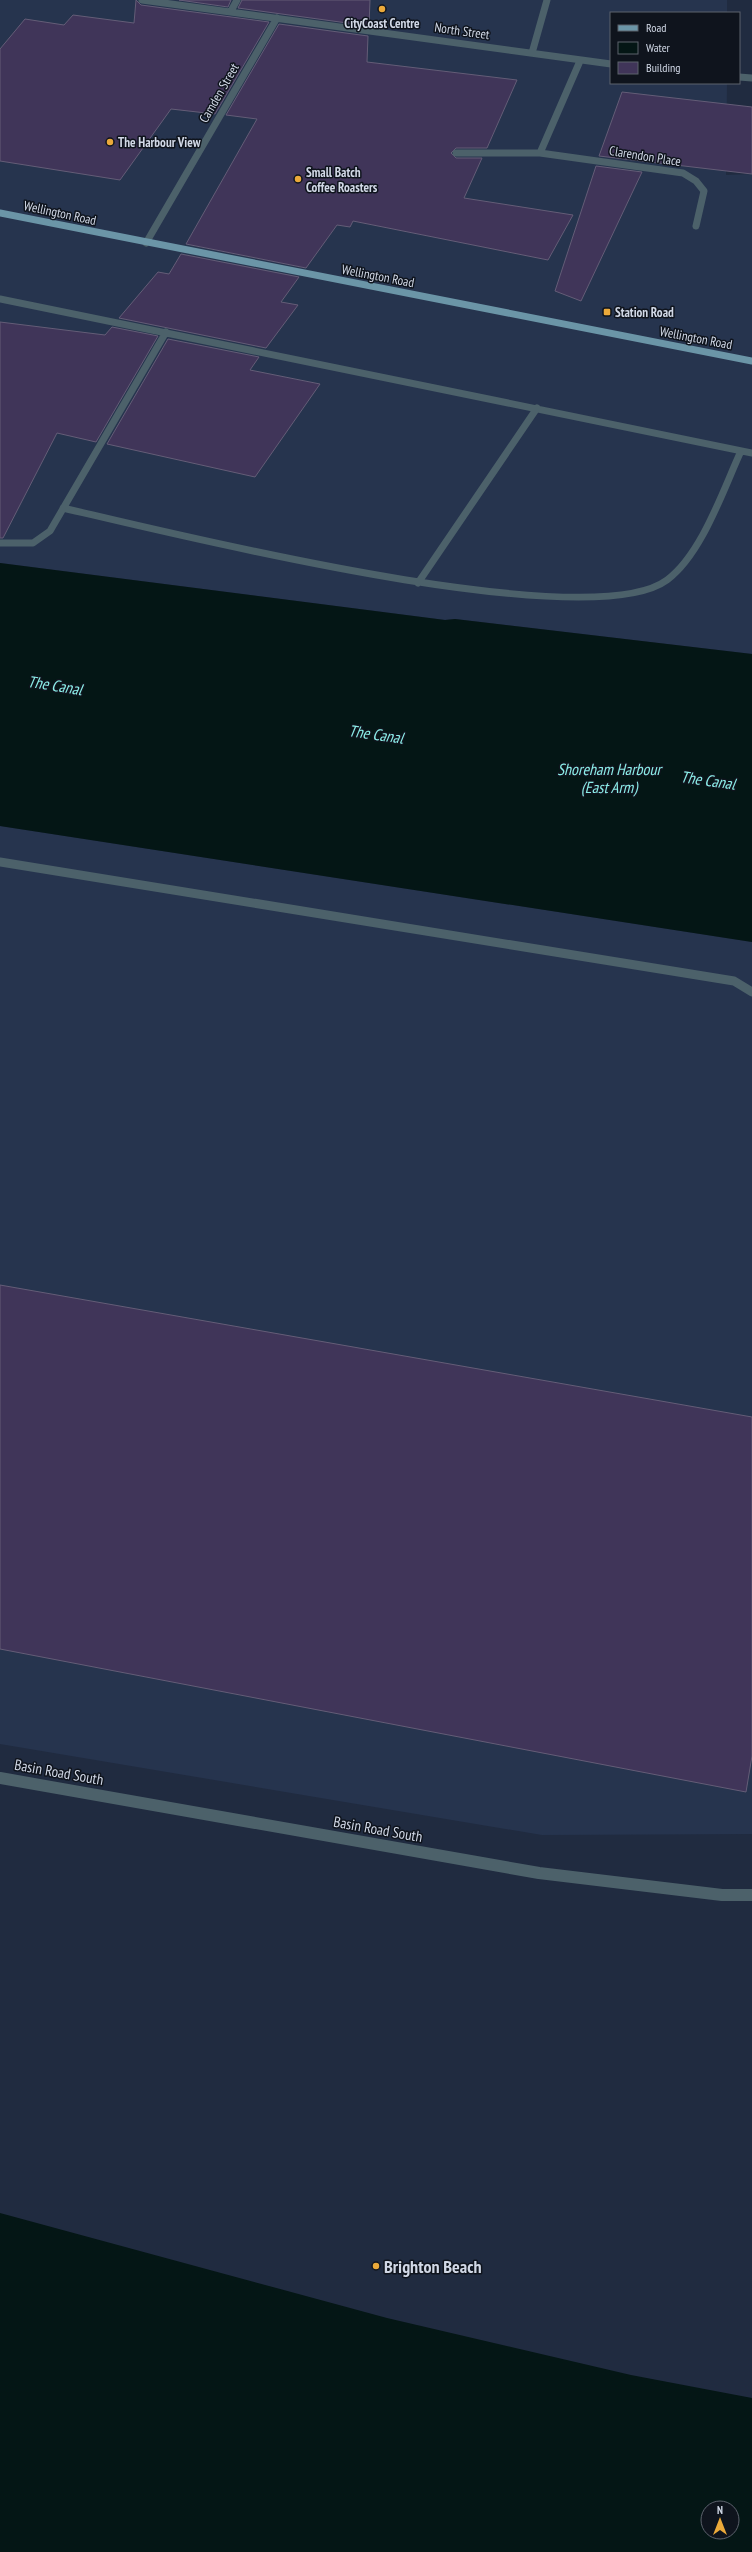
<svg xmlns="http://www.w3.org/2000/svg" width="752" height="2552" viewBox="0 0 752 2552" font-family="'PT Sans Narrow',sans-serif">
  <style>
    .built { fill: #26344e }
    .water { fill: #041615; fill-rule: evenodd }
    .building { fill: #403559; stroke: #645d77 }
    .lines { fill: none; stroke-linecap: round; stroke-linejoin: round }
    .lane-far1 { stroke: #4c616a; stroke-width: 7 }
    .lane { stroke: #4c616a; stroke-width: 9 }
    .street-far1 { stroke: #4c616a; stroke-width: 7 }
    .street { stroke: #4c616a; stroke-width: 12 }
    .primary { stroke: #6b95a7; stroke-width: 7 }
    .poi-dot { fill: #eba93a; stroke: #0f141d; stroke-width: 1.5 }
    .labels { text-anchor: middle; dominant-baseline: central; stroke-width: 3; stroke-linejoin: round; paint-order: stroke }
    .far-poi-label { font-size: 13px; font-weight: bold; fill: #d1d8e6; stroke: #0f141d; text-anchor: start }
    .far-street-label { font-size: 13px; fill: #d1d8e6; stroke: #0f141d }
    .street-label { font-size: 15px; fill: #d1d8e6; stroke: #0f141d }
    .water-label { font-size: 16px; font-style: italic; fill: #8ceee9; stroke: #0f141d }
    .near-poi-label { font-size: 18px; font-weight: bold; fill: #d1d8e6; stroke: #0f141d; text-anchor: start }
  </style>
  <rect width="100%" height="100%" fill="#202b40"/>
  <!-- built -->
  <path class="built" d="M0,0h727v13h-116v70h116l-1,92 26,-1v480l-297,-35 -10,1 -445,-57z
    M0,826l752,116v892l-210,1 -542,-91z"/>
  <!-- water -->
  <path class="water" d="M0,563l445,57 10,-1 297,35v288l-752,-116z
    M0,2213l387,105 244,57 121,23v154h-752zM708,2508h24v24h-24z"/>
  <!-- building -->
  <path class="building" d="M136,0l5,5 128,17 -54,92 -44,-5 -51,71 -120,-19v-112l25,-30 39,6 9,-10 61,8z
    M179,0h52l-3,7z
    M242,0h128l-1,26 -131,-18z
    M279,24l89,12 -1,26 150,18 -30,68h-31l-5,5 5,5h26l-18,40 109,17 -25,45 -195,-39 -3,6 -13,-2 -31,43 -120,-24 71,-125 -31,-4z
    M622,92l130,15v67l-153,-18z
    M596,166l46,6 -61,129 -26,-10z
    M181,254l118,23 -18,25 17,3 -32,43 -147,-30 39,-46 11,2z
    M0,322l105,13 7,-8 46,9 -62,106 -39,-9 -54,105h-3z
    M168,339l91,18 -9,13 70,14 -65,93 -148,-33z
    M0,1285l752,132v339l-6,36 -746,-143z"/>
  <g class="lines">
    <!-- lane-far1 -->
    <path class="lane-far1" d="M0,299l752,154
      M63,508c104,24 526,130 604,72 35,-26 56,-90 74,-129
      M0,543h33l17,-12 116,-199
      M418,583l119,-175"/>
    <!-- lane -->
    <path class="lane" d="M0,862l734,119 18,11"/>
    <!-- street-far1 -->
    <path class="street-far1" d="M142,0l469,64
      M231,11l6,-11
      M532,53l15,-53
      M739,77l13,1
      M456,153h84l40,-92
      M540,153l143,20 13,8 8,10 -8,35
      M146,243l131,-225"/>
    <!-- street -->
    <path class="street" d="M0,1778l539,95 183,22h30"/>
    <!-- primary -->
    <path class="primary" d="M0,213l752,148"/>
  </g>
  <!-- markers -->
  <g class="poi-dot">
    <circle cx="382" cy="9" r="4"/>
    <circle cx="110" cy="142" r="4"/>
    <circle cx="298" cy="179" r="4"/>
    <rect x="603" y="308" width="8" height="8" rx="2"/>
    <circle cx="376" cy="2266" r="4"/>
  </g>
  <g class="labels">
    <!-- far-poi labels -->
    <g class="far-poi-label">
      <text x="382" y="23" text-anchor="middle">CityCoast Centre</text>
      <text x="118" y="142">The Harbour View</text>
      <text x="306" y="172">Small Batch<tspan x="306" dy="15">Coffee Roasters</tspan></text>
      <text x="615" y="312">Station Road</text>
    </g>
    <!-- far-street labels -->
    <g class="far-street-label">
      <text transform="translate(462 31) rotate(8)">North Street</text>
      <text transform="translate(219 93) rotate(-60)">Camden Street</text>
      <text transform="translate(645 156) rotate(9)">Clarendon Place</text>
      <text transform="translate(60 213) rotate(12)">Wellington Road</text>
      <text transform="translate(378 276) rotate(11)">Wellington Road</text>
      <text transform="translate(696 338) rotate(11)">Wellington Road</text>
    </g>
    <!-- street labels -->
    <g class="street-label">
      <text transform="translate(59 1772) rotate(10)">Basin Road South</text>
      <text transform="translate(378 1829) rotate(10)">Basin Road South</text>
    </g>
    <!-- water labels -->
    <g class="water-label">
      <text transform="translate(55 685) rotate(9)">The Canal</text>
      <text transform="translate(376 734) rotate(8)">The Canal</text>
      <text x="609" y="769">Shoreham Harbour<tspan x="609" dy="18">(East Arm)</tspan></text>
      <text transform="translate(708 780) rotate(8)">The Canal</text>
    </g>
    <!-- near-poi labels -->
    <g class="near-poi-label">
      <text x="384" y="2266">Brighton Beach</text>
    </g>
  </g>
  <!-- legend -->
  <rect x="610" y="12" width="130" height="72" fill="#0f141d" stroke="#5d626d"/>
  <rect x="618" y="25" width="20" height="6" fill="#6b95a7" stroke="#5d626d"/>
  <text x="646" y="32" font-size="12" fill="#d1d8e6">Road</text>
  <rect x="618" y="42" width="20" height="12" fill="#041615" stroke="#5d626d"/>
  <text x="646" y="52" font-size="12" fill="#d1d8e6">Water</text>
  <rect x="618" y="62" width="20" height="12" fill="#403559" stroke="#5d626d"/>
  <text x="646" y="72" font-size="12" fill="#d1d8e6">Building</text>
  <!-- north arrow -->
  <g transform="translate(720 2520)"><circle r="19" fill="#0f141d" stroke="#5d626d"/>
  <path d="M0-3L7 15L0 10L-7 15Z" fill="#eba93a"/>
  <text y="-6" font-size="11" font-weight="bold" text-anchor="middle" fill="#d1d8e6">N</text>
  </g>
</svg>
